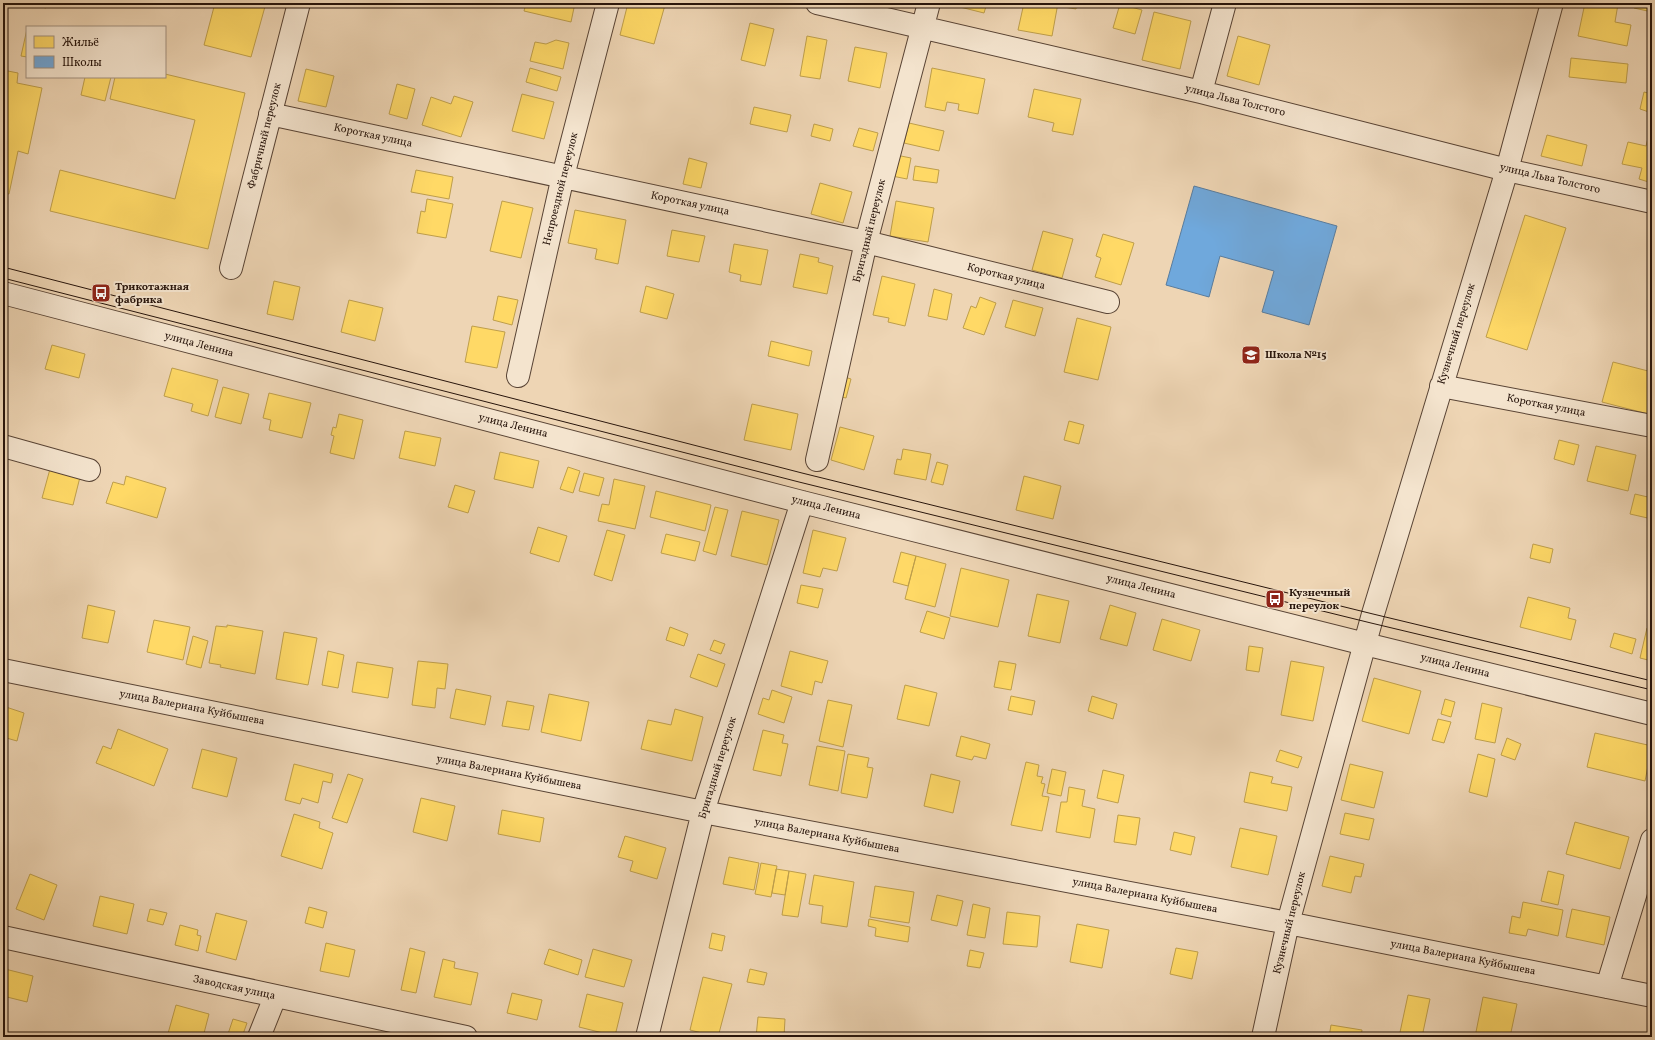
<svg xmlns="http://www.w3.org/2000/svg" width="1655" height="1040" viewBox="0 0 1655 1040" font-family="Vollkorn,serif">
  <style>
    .homes { fill: #ffd966; stroke: #be9e4b }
    .schools { fill: #6fa8dc; stroke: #597c9d }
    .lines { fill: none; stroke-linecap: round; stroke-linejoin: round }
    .minor-casing { stroke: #594435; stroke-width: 24 }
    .minor { stroke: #f4e4ce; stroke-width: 22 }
    .tram { stroke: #27140b; stroke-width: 1 }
    .labels { text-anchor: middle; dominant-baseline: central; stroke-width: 4; stroke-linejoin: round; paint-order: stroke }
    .street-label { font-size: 11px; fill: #27140b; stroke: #f4e4ce }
    .poi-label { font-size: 11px; font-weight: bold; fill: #27140b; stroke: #f4e4ce; text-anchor: start }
  </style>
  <rect width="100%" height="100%" fill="#eed5b4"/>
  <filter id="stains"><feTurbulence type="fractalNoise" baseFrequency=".005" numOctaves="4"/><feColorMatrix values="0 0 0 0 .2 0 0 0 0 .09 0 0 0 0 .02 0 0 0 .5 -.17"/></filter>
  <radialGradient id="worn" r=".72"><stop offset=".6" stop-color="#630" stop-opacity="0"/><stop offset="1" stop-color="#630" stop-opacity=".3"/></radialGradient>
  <!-- homes -->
  <path class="homes" d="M27,3h21l-2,5z
    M145,3h16l-2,4z
    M215,3h51l-15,54 -47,-12z
    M526,3h49l-4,19 -47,-11z
    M628,3h30l7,2 -11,39 -34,-9z
    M944,3h43l-3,10z
    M1024,3h34l-6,33 -34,-6z
    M1065,3h12l-1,6 -12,-2z
    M1585,3h26l7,1 -3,18 16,3 -4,21 -49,-10z
    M1635,3h17v9l-18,-4z
    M1120,4l22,6 -7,24 -22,-6z
    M1154,12l37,9 -11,48 -38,-9z
    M750,23l24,6 -9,37 -24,-6z
    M27,29v28l-6,-1z
    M807,36l20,4 -7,39 -20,-3z
    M1238,36l32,9 -11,40 -32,-9z
    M556,40l13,3 -6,26 -33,-8 5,-19 11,2z
    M855,47l32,6 -7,35 -32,-7z
    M1571,58l57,6 -2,19 -57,-6z
    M530,68l31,9 -4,14 -31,-9z
    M932,68l53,11 -7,35 -20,-4 1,-6 -12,-2 -2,9 -20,-4z
    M306,69l28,7 -8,31 -28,-6z
    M3,70l15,3 -1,10 25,5 -14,66 -10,-3 -9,43 -6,-1z
    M165,74l80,19 -37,156 -158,-38 10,-41 115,29 20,-79 -85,-21 5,-22h50z
    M85,77h26l-6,24 -24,-6z
    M397,84l18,5 -8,30 -18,-5z
    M1034,89l47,10 -8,36 -21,-4 2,-8 -26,-6z
    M1644,92l8,2v19l-12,-4z
    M522,94l32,8 -10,37 -32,-8z
    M454,96l19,6 -12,35 -39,-12 9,-28 20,7z
    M754,107l37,8 -4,17 -37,-8z
    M1652,122v61l-13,-4 3,-11 -20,-4 6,-22 18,4z
    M909,123l35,8 -5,20 -35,-8z
    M814,124l19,5 -3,12 -19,-5z
    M859,128l19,5 -5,18 -20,-5z
    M1547,135l40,10 -5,21 -41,-10z
    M896,155l15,3 -4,21 -15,-3z
    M689,158l18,5 -6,25 -18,-4z
    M915,166l24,4 -2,13 -24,-3z
    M416,170l37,7 -4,22 -38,-7z
    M820,183l32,9 -9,31 -32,-9z
    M427,199l26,5 -7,34 -29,-5 4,-22 4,1z
    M502,201l31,7 -12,50 -31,-7z
    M896,201l38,7 -6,34 -38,-6z
    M575,210l51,10 -8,44 -23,-5 2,-10 -29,-6z
    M1525,215l41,13 -39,122 -41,-13z
    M672,230l33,6 -6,26 -32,-6z
    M1043,231l30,8 -11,39 -30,-8z
    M1103,234l31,9 -13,42 -26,-8 6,-19 -5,-2z
    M734,244l34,6 -7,35 -21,-4 1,-6 -12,-3z
    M800,254l19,4 -1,4 15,4 -6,28 -34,-7z
    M882,276l33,8 -10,42 -17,-4 1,-4 -16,-3z
    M1652,279v15l-3,-1z
    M274,281l26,6 -7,33 -26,-6z
    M646,286l28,8 -7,25 -27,-7z
    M934,289l18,5 -5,26 -19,-4z
    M498,296l20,4 -6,25 -19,-5z
    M980,297l16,6 -12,32 -21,-7 8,-22 5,2z
    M349,300l34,8 -8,33 -34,-9z
    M1013,300l30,8 -8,28 -30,-9z
    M1077,318l34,9 -13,53 -34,-8z
    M472,326l33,6 -8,36 -32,-6z
    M771,341l41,10 -3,15 -41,-10z
    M52,345l33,9 -6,24 -34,-9z
    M1613,362l39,10v43l-50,-13z
    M172,368l46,12 -10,36 -17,-5 2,-7 -29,-8z
    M838,375l13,4 -5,19 -14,-3z
    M223,387l26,7 -8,30 -26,-7z
    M269,393l42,10 -9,35 -33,-8 2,-10 -8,-2z
    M752,404l46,10 -7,36 -47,-10z
    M339,414l24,6 -9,39 -24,-6 4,-17 -3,-1 2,-8 3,1z
    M1069,421l15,4 -5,19 -15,-4z
    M840,427l34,9 -10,34 -33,-10z
    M405,431l36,7 -6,28 -36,-8z
    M1559,440l20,5 -5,20 -20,-6z
    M1596,446l40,9 -8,36 -41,-10z
    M903,449l28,5 -5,26 -32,-6 3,-15 4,1z
    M500,452l39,9 -6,27 -39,-9z
    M937,462l11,3 -5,20 -12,-3z
    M568,467l12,4 -7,22 -13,-4z
    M50,469l30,8 -7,28 -31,-7z
    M584,473l20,5 -5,18 -20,-5z
    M126,476l40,12 -9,30 -51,-15 7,-21 11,3z
    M1024,476l37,10 -8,33 -37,-9z
    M614,479l31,7 -10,43 -37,-8 4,-17 7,1z
    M455,485l20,6 -7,22 -20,-6z
    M656,491l55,14 -6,26 -55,-14z
    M1635,494l17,4v21l-22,-5z
    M715,507l13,3 -12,45 -13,-4z
    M742,511l37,9 -12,45 -36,-9z
    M538,527l29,9 -8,26 -29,-9z
    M607,530l18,5 -13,46 -18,-6z
    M813,530l33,8 -9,33 -14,-3 -3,9 -17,-4z
    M666,534l34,8 -5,19 -34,-8z
    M1533,544l20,5 -3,14 -20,-5z
    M901,552l15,4 -8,30 -15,-4z
    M916,556l30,8 -11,43 -30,-8z
    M961,568l48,12 -11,47 -48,-11z
    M801,585l22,4 -5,19 -21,-5z
    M1037,594l32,7 -9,42 -32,-7z
    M1528,597l42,11 -2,10 8,2 -5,20 -51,-13z
    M88,605l27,6 -7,32 -26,-5z
    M1110,605l26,8 -9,33 -27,-7z
    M927,611l23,7 -6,21 -24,-7z
    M1162,619l38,11 -9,31 -38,-11z
    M154,620l36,7 -7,33 -36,-8z
    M227,625l36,6 -8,43 -35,-7 1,-2 -12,-2 7,-37 11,1z
    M670,627l18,7 -4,12 -18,-6z
    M1647,628l5,1v32l-12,-3z
    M284,632l33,6 -9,47 -32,-6z
    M1614,633l22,6 -4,15 -22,-7z
    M193,636l15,5 -7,27 -15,-4z
    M714,640l11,4 -4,10 -11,-4z
    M1249,646l14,2 -4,24 -13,-2z
    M328,651l16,4 -6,33 -16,-3z
    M790,651l38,10 -6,22 -7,-2 -3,14 -31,-9z
    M698,654l27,10 -8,23 -27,-10z
    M418,661l30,3 -3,25 -8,-1 -2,20 -23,-3z
    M999,661l17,3 -5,26 -17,-3z
    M1291,661l33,6 -11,54 -32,-6z
    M357,662l36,6 -5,30 -36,-6z
    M1374,678l47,13 -12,43 -47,-13z
    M905,685l32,8 -8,33 -32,-7z
    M456,689l35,7 -6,29 -35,-7z
    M772,690l20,7 -8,26 -26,-9 5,-16 6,2z
    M549,694l40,8 -8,39 -40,-9z
    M1011,696l24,5 -3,14 -24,-5z
    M1092,696l25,8 -4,15 -25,-8z
    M1445,699l10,3 -4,15 -10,-3z
    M828,700l24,5 -9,42 -24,-6z
    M507,701l27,5 -5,24 -27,-4z
    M1482,703l20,5 -7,35 -20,-4z
    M3,706l21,7 -7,28 -14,-4z
    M675,709l28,8 -11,44 -51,-12 7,-29 23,5z
    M1438,719l13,3 -7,21 -12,-3z
    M118,729l50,20 -14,37 -58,-23 7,-17 8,3z
    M763,730l21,5 -2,8 6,1 -7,32 -28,-6z
    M1595,733l57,13 -7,35 -58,-14z
    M961,736l29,8 -4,15 -12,-3 -2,4 -16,-4z
    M1507,738l14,6 -6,16 -14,-5z
    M817,746l28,5 -7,40 -29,-6z
    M202,749l35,9 -10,39 -35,-9z
    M1280,750l22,7 -4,11 -22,-7z
    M848,754l21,4 -2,9 6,1 -6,30 -26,-5z
    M1478,754l17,5 -8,38 -18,-5z
    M1026,762l13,3 -2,11 6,1 -2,6 4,1 -3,12 7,1 -7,34 -31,-6z
    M294,764l39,10 -2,9 -8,-2 -5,22 -16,-5 -2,6 -15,-4z
    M1350,764l33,8 -9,36 -33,-8z
    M1052,769l14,3 -5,24 -14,-3z
    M1103,770l21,5 -6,28 -21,-5z
    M1250,772l23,5 -2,6 21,4 -5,24 -43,-9z
    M348,774l15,5 -16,44 -15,-5z
    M931,774l29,7 -7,32 -29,-7z
    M1069,787l16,3 -3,16 13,3 -5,29 -34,-6 5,-30h6z
    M421,798l34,8 -8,35 -34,-9z
    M502,810l42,8 -4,24 -42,-8z
    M1345,813l29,6 -5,21 -29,-6z
    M294,814l26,8 -1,6 14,5 -11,36 -41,-13z
    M1118,815l22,3 -4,27 -22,-3z
    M1575,822l54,15 -9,32 -54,-15z
    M1240,828l37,8 -9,39 -37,-8z
    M1174,832l21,5 -4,18 -21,-5z
    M625,836l41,12 -9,31 -27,-8 3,-10 -15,-4z
    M1330,856l34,8 -3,13 -6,-1 -4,17 -29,-7z
    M729,857l30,6 -5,27 -31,-6z
    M761,863l16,3 -6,31 -16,-3z
    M776,869l13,2 -4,24 -13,-2z
    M789,871l17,3 -8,43 -16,-2z
    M1548,871l16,4 -6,30 -17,-4z
    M30,874l27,11 -13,35 -28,-11z
    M814,875l40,7 -7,45 -26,-4 2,-17 -14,-2z
    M875,886l39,6 -5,31 -39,-6z
    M937,895l26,6 -6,25 -26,-6z
    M100,896l34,8 -7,30 -34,-8z
    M1523,902l40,8 -5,26 -30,-7 -2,7 -17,-3 3,-17 8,2z
    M973,904l17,4 -5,30 -18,-3z
    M309,907l18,5 -4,16 -18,-5z
    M150,909l17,4 -4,12 -16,-4z
    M1572,909l38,8 -6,28 -38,-8z
    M1007,912l33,4 -3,31 -34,-3z
    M216,913l31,8 -11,39 -30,-8z
    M869,919l41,8 -2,15 -33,-6 1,-8 -8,-2z
    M1077,924l32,6 -7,38 -32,-6z
    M180,925l18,5 -1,5 4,1 -3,15 -23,-6z
    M712,933l13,3 -3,15 -13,-3z
    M1652,937v17l-4,-1z
    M326,943l29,7 -6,27 -29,-6z
    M410,948l15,4 -9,41 -15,-3z
    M1176,948l22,4 -6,27 -22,-5z
    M549,949l33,11 -4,15 -34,-11z
    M593,949l39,11 -8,27 -39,-10z
    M970,950l14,3 -4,15 -13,-2z
    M443,959l12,3 -1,6 24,5 -7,32 -37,-8z
    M5,969l28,7 -6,26 -24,-6v-17z
    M750,969l17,4 -3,12 -17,-3z
    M703,977l29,7 -14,53 -28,-7z
    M512,993l30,7 -5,20 -30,-7z
    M587,994l36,9 -8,33 -36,-9z
    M1408,995l22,4 -8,38h-23z
    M1483,997l34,7 -7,33h-35z
    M176,1005l33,9 -6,23h-36z
    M758,1017l27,2 -1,18h-28z
    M233,1019l14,4 -5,14h-15z
    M1331,1025l31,5 -1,7h-32z
    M302,1033l14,4h-15z"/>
  <!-- schools -->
  <path class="schools" d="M1194,186l143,40 -28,99 -47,-13 12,-41 -54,-15 -11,41 -43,-12z"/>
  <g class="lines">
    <defs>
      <path id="minor" d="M817,3l384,89 306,78 145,32
        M1201,92l24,-89
        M270,114l596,128 242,60
        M231,268l68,-265
        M3,293l799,209 563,142 287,70
        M518,376l45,-200 45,-173
        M1441,386l211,40
        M3,446l86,24
        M817,460l49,-218 63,-239
        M3,670l700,142 585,111 364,73
        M3,937l463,100
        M1607,987l45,-147
        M259,1037l16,-40
        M647,1037l56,-225 99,-310
        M1263,1037l25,-114 85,-309 134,-444 45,-167"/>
    </defs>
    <!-- minor casing -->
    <use href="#minor" class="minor-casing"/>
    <!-- minor -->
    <use href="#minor" class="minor"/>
    <!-- tram -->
    <path class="tram" d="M3,267l799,206 571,141 279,67
      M3,278l796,204 572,141 281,67"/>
  </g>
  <!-- icons -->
  <defs>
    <symbol id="bus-square" viewBox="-11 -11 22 22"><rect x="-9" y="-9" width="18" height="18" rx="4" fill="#8f2418" stroke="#f4e4ce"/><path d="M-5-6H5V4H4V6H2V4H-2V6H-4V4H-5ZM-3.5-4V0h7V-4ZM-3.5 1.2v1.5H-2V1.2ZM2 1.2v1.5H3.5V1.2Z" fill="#fff"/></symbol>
    <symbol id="school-square" viewBox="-11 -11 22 22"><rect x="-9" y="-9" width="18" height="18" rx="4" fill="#8f2418" stroke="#f4e4ce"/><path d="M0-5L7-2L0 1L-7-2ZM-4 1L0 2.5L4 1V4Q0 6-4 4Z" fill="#fff"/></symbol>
  </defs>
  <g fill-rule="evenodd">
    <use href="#bus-square" x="90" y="282" width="22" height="22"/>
    <use href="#school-square" x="1240" y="344" width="22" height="22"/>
    <use href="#bus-square" x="1264" y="588" width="22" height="22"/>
  </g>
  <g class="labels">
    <!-- street labels -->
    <g class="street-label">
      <text transform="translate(1235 101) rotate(14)">улица Льва Толстого</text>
      <text transform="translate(265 136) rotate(-76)">Фабричный переулок</text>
      <text transform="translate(373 136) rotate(12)">Короткая улица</text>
      <text transform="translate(1550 179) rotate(13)">улица Льва Толстого</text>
      <text transform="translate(561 189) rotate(-76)">Непроездной переулок</text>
      <text transform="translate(690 204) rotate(12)">Короткая улица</text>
      <text transform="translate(870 231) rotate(-76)">Бригадный переулок</text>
      <text transform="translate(1006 277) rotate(14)">Короткая улица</text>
      <text transform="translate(1457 334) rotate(-73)">Кузнечный переулок</text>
      <text transform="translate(199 345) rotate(15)">улица Ленина</text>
      <text transform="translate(1546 406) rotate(11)">Короткая улица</text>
      <text transform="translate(513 426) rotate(14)">улица Ленина</text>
      <text transform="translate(826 508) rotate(14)">улица Ленина</text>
      <text transform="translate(1141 587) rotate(14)">улица Ленина</text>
      <text transform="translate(1455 666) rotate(14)">улица Ленина</text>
      <text transform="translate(192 708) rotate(11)">улица Валериана Куйбышева</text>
      <text transform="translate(718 768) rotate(-73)">Бригадный переулок</text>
      <text transform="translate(509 773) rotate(11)">улица Валериана Куйбышева</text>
      <text transform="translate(827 836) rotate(11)">улица Валериана Куйбышева</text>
      <text transform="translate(1145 896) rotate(11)">улица Валериана Куйбышева</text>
      <text transform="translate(1290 923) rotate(-76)">Кузнечный переулок</text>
      <text transform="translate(1463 958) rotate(11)">улица Валериана Куйбышева</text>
      <text transform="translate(234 988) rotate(12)">Заводская улица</text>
    </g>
    <!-- poi labels -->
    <g class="poi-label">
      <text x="115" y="287">Трикотажная<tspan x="115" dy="13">фабрика</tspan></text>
      <text x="1265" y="355">Школа №15</text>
      <text x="1289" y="593">Кузнечный<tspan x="1289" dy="13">переулок</tspan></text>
    </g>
  </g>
  <!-- margin -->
  <rect width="1655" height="1040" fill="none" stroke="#eed5b4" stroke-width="16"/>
  <rect x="4" y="4" width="1647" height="1032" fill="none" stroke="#27140b" stroke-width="2"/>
  <rect x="8" y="8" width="1639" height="1024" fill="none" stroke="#27140b"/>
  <!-- legend -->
  <rect x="26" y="26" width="140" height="52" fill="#f4e4ce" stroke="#a29180"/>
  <rect x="34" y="36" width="20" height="12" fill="#ffd966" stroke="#a29180"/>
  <text x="62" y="46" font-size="12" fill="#27140b">Жильё</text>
  <rect x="34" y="56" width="20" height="12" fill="#6fa8dc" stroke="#a29180"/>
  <text x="62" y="66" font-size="12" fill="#27140b">Школы</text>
  <rect width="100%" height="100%" filter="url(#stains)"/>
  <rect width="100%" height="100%" fill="url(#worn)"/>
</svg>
